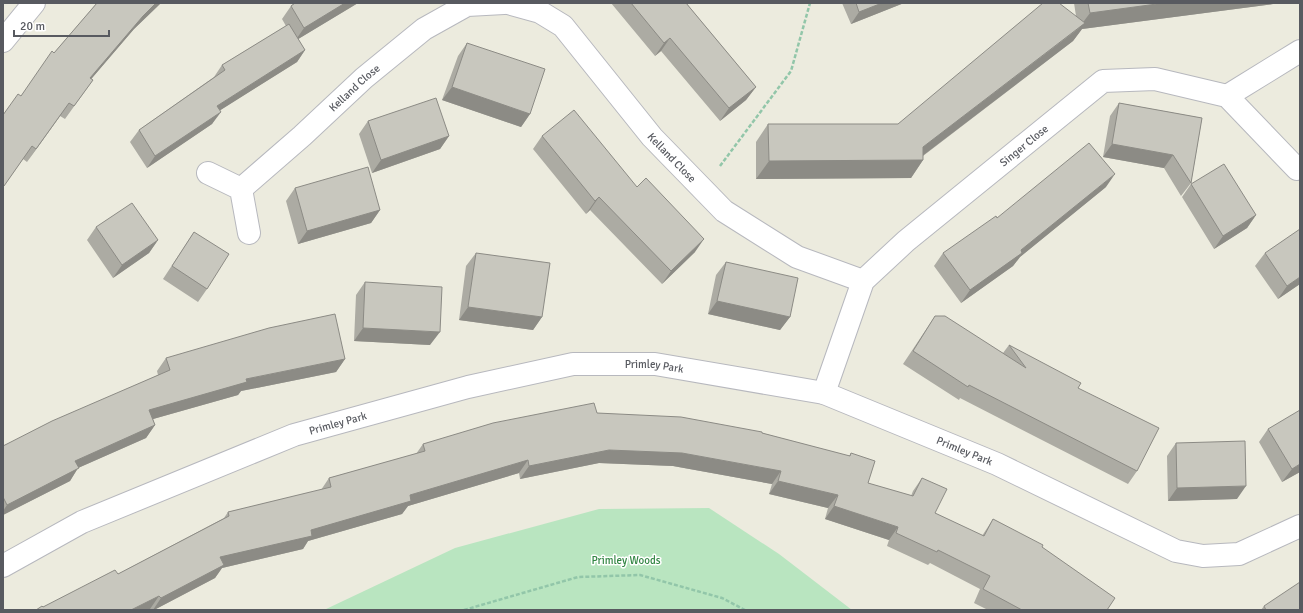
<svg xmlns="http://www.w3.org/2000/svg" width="1303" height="613" viewBox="0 0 1303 613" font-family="Signika,sans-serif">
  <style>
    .green { fill: #b9e5c0 }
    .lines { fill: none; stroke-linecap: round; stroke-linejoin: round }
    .minor-casing { stroke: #b7b8be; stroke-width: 24 }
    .path { stroke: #92c6a9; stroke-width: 2.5; stroke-dasharray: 4 2; stroke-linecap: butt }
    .minor { stroke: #fff; stroke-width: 22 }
    .wall { fill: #acaba3 }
    .shaded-wall { fill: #8c8b85 }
    .building { fill: #c8c7be; stroke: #8c8b85 }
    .labels { text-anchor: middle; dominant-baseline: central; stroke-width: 3; stroke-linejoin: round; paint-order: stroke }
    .street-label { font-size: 11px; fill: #585a60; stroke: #fff }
    .park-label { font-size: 11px; fill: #328543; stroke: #fff }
  </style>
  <rect width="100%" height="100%" fill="#ecebde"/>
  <!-- green -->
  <path class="green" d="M709,508l70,46 73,56h-528l131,-62 144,-39z"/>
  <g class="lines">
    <defs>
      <g id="minor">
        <path id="s1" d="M508,3l32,9 23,14 89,111 72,74 73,46 66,24"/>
        <path d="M3,41l31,-38"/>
        <path d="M1227,96l73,-45"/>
        <path d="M208,173l33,16 8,44"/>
        <path id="s2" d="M241,189l61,-53 62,-58 60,-49 43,-24 37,-2"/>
        <path id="s3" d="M824,393l39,-112 43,-40 197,-160 52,-2 72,17 70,73"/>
        <path id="s4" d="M3,566l79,-44 212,-87 174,-48 105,-23h82l169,29 173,71 179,87 27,5 36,-2 61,-28"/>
      </g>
    </defs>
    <!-- minor casing -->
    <use href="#minor" class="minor-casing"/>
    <!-- path -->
    <path class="path" d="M720,166l71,-95 19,-68
      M464,610l114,-33 62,-2 82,23 23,12"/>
    <!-- minor -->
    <use href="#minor" class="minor"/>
  </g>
  <!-- wall -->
  <path class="wall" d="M97,3h64l-27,26 -43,50 2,1 -28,39 -5,-3 -33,46 -4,-3 -20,28v-72l18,-19 33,-43z
    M295,3h63l-60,36 7,11 -8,12 -77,48 -8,14 -65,44 -17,-26 9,-12 75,-53 8,-12 64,-39 -4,-7 9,-13z
    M611,3h75l70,84 -10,13 -26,21 -59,-70 -6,5z
    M842,3h62l-53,21z
    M1074,3h201l-2,1 -191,25 -9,12 -150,115v4l-12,18 -155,1v-37l12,-18h130l178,-108z
    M467,43l63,71 -9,13 -79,-27 16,-44z
    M1119,103l83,15 -11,65 -10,13 -17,-28 -61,-11 7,-41z
    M368,121l81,15 -9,13 -68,24 -13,-39z
    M542,136l95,51 58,65 -33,32 -72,-74 -4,4 -53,-65z
    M1191,184l65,31 -9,13 -33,21 -32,-52z
    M1106,187l-86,70 -7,9 -52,37 -27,-37 9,-13 54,-35z
    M295,188l85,22 -9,13 -73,21 -12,-43z
    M96,227l62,13 -9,13 -36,25 -26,-38z
    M194,232l13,57 -9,13 -35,-23z
    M476,253l66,64 -9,13 -74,-10 7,-54z
    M1265,253l35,31 -22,15 -23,-33z
    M726,262l64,55 -10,13 -72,-16 8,-39z
    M365,282l65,63 -76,-4 2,-46z
    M935,316l68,37 6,-8 69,43 59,83 -9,13 -168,-86 -1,2 -56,-36z
    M166,358l179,1 -9,13 -95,19 -3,4 -85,24 2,6 -9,13 -68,30 -8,13 -67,34v-69l155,-71 -1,-4z
    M597,413l165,20 87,23 2,-3 17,30 43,13 2,-5 9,-13 13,35 47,23 11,-17 49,28 65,63h-119l-14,-7 6,-14 -50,-26 -2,2 -41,-19 2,-6 -64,-21 3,-11 -59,-14 3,-10 -99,-18 -74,-3 -79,16 -1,-6 -111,33 -6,8 -94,27 -5,8 -81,19 -7,10 -61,32h-3l-1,-1 -107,-2 75,-33 106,-56 4,-6 93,-22 8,-12 87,-24 7,-10z
    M1268,429l32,43 -18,10 -23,-40z
    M1176,443l61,56 -69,2 -1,-45z
    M1264,606l2,4h-5z"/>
  <!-- shaded-wall -->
  <path class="shaded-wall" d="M156,3h5l-27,26 -53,62 9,-13 53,-62z
    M345,3h13l-63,38 9,-13z
    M882,3h22l-53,21 8,-12z
    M1164,3h111l-2,1 -191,25 -9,12 -156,119h6l-12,18 -155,1 13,-18 154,-14 155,-118 12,-16z
    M670,38l-9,13 -6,5 9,-13z
    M305,50l-8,12 -89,56 9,-12z
    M452,87l78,27 -9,13 -79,-27z
    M756,87l-10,13 -26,21 9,-13z
    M69,103l-9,13 -33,46 9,-13z
    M221,112l-9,12 -65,44 8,-12z
    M449,136l-9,13 -68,24 9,-13z
    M1112,144l61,11 -9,13 -61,-11z
    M1115,174l-9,13 -86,70 -7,9 -52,37 9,-13 51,-40z
    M599,197l-9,13 -4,4 9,-13z
    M380,210l-9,13 -73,21 9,-13z
    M1256,215l-9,13 -33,21 9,-13z
    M704,239l-9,13 -33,32 9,-13z
    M158,240l-9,13 -36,25 9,-13z
    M1300,277v7l-22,15 9,-13z
    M717,301l73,16 -10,13 -72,-16z
    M468,307l74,10 -9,13 -74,-10z
    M363,328l77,4 -10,13 -76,-4z
    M345,359l-9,13 -95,19 -3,4 -99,28 10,-13 97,-31z
    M155,425l-9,13 -68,30 -8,13 -67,34v-4l4,-6 68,-44z
    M609,450l73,3 99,18 -9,13 -99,-18 -74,-3 -79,16 9,-13z
    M528,460l-9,13 -111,33 -6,8 -94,27 -5,8 -81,19 -7,10 -61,32h-1l8,-12 59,-41 91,-27 99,-35z
    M1300,464v8l-18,10 10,-13z
    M778,481l60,14 -10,13 -59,-14z
    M1246,486l-9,13 -69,2 9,-13z
    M834,506l64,21 -9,13 -64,-21z
    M159,596l-9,13 -2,1h-17z"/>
  <!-- building -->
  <path class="building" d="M97,3h59l-13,13 -53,62 3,2 -19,26 -5,-3 -33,46 -4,-3 -28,40h-1v-71l15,-21 3,2 31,-45 2,2z
    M295,3h50l-41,25 -13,-22z
    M631,3h55l70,84 -27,21 -59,-70 -6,5z
    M856,3h26l-23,9z
    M1043,3h16l26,20 -162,124v13l-154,1 -1,-37h130z
    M1088,3h76l-74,10z
    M289,24l16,26 -88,56 4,6 -66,44 -16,-26 86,-60 -3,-5z
    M467,43l78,26 -15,45 -78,-27z
    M436,98l13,38 -68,24 -13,-39z
    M1119,103l83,15 -11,65 -18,-28 -61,-11z
    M574,110l63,77 9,-9 58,61 -33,32 -72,-74 -4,4 -53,-65z
    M1089,143l26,31 -94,76 1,3 -52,37 -27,-37 53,-37 1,2z
    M1224,164l32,51 -33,21 -32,-52z
    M368,167l12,43 -73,21 -12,-43z
    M132,203l26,37 -36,25 -26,-38z
    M1300,229v48l-13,9 -22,-33z
    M194,232l35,22 -22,35 -35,-23z
    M476,253l74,10 -8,54 -74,-10z
    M726,262l72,16 -8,39 -73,-16z
    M365,282l77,5 -2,45 -77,-4z
    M335,314l10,45 -99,20 1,3 -98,28 6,15 -80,36 4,7 -72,37 -4,-8v-51l49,-25 118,-51 -4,-12 103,-30z
    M935,316h10l81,52 -17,-23 72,38 -3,5 81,40 -22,43 -168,-86 -1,2 -55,-36z
    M594,403l3,10 84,4 81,15v1l88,23 1,-3 24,8 -7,22 45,13 9,-18 25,11 -12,24 49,23 9,-17 50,26 -1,2 73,51 -8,12h-85l-39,-21 7,-13 -52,-26 -1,2 -41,-19 2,-6 -64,-21 4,-11 -60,-14 3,-10 -99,-18 -73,-3 -80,16 -1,-6 -118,35 1,6 -100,29 1,6 -92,21 4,8 -63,33 -2,-2 -28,14h-95l6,-4 1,1 72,-37 3,4 111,-58 -1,-4 103,-25 -2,-9 96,-27 -2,-7 70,-21z
    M1300,410v54l-8,5 -24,-40z
    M1245,441l1,45 -69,2 -1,-45z
    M1300,582v28h-34l-2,-4z"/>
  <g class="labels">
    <!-- street labels -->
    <g class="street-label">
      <text stroke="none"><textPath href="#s2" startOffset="152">Kelland Close</textPath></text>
      <text stroke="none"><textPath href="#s3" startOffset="329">Singer Close</textPath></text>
      <text stroke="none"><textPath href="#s1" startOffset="231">Kelland Close</textPath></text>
      <text stroke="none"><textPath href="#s4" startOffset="689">Primley Park</textPath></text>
      <text stroke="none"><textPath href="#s4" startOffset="365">Primley Park</textPath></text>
      <text stroke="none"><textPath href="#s4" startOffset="1013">Primley Park</textPath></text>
    </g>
    <!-- park labels -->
    <g class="park-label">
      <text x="626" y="560">Primley Woods</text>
    </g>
  </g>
  <!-- border -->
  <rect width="1303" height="613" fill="none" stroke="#585a60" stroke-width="8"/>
  <!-- scale -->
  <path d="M14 30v6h95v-6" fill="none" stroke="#585a60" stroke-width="2"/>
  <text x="20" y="30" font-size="12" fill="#585a60" stroke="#ffffff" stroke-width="3" paint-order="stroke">20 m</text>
</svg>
